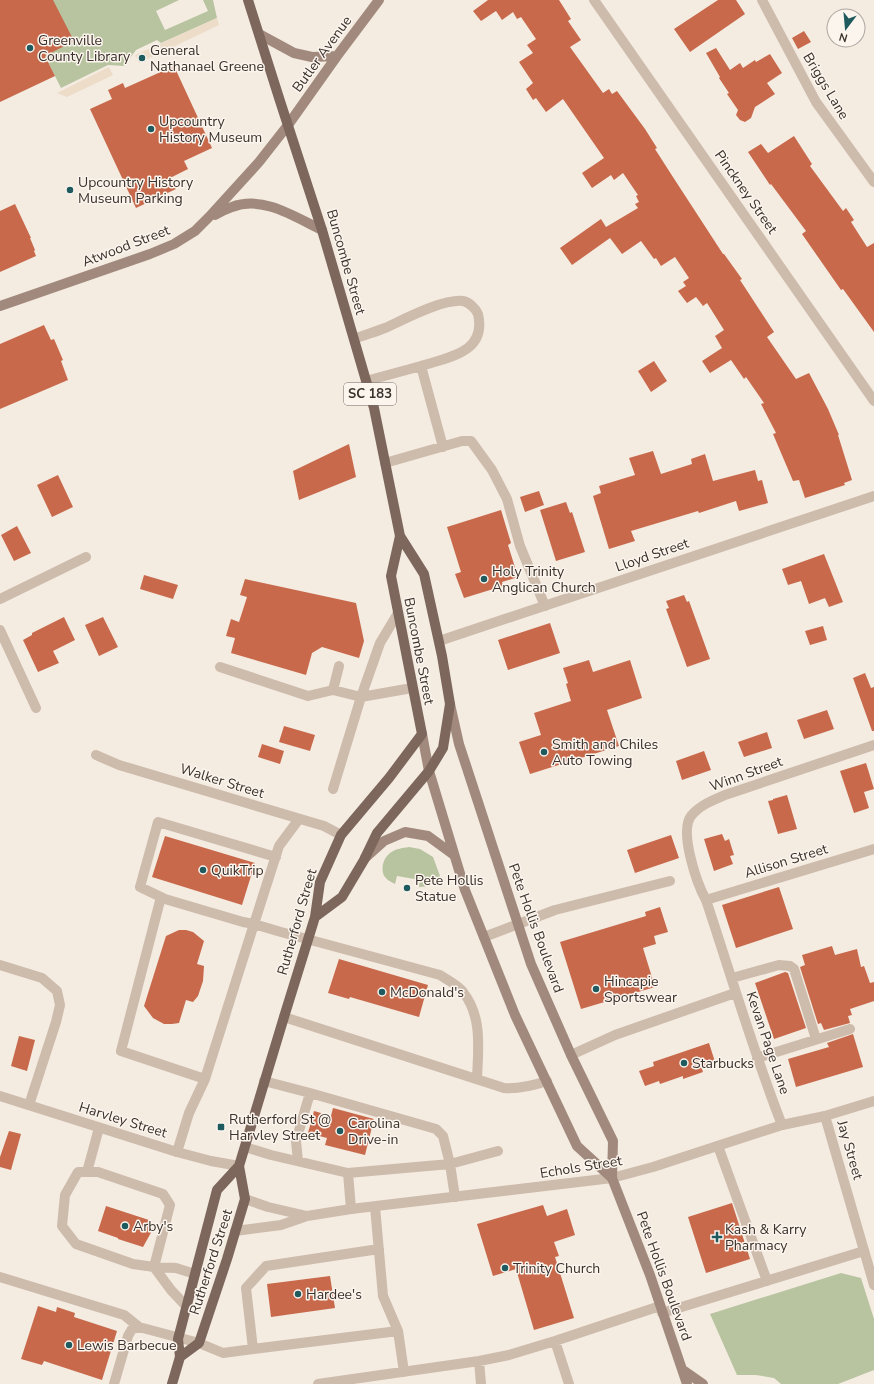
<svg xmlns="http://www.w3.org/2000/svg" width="874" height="1384" viewBox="0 0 874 1384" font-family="'Nunito Sans',sans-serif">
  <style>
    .green { fill: #b8c4a0 }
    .plaza { fill: #ecdcc8 }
    .building { fill: #c8694b }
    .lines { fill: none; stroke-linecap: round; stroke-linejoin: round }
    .lane { stroke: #cdbbac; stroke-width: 10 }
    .street { stroke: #cdbbac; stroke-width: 10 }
    .secondary { stroke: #a18a7d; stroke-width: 10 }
    .primary { stroke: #7d675c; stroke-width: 10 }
    .poi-dot { fill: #1f5a5e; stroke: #fbf5ee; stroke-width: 1.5 }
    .labels { text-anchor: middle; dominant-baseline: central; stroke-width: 3; stroke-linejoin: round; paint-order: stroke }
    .shield { fill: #fbf5ee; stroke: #756b66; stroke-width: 1 }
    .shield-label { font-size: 13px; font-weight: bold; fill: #3b302b }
    .poi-label { font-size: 14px; fill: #3b302b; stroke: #fbf5ee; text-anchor: start }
    .street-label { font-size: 14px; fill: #3b302b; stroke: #fbf5ee }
  </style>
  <rect width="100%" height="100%" fill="#f4ebe1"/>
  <!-- green -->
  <path class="green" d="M53,0h126l-23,11 9,19 43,-19 -5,-11h10l4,18 -56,25 -4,-3 -21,10 -12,16 -16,-1 -47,23 -16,-32z
    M409,847l11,2 13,8 7,19c-6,8 -11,11 -21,11l1,-7 -23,-4 -2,8c-10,-5 -14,-9 -12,-20 1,-4 3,-8 7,-11 5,-4 12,-5 19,-6z
    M841,1273l20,5 13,41v51l-36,14h-57l-7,-6 -18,-3h-19l-27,-61z"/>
  <!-- plaza -->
  <path class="plaza" d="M217,18l2,7 -80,38 -4,-8z
    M109,67l4,8 -46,22 -10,-4z"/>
  <!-- building -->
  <path class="building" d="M0,0h53l21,41 -29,15 10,20 -55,26z
    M488,0h71l12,19 -3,2 13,19 -11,7 33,46 6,-4 3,5 5,-3 28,38 12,19 -2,1 16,25 52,80h1l18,25 -2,1 34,52 -7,5 29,42 13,-6 19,36 11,26h-1l14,45 -8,3 1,2 -40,13 -6,-18 -6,1 -20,-47 3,-1 -15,-29 3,-1 -18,-26 -2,2 -13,-19 -21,13 -8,-12 20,-13 -7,-12 9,-6 -17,-27 -4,3 -7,-9 -9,6 -9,-12 8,-5 -3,-4 6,-4 -14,-21 -14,9 -5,-8 -2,1 -13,-18 -19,13 -12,-16 -38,27 -12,-17 41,-29 5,8 32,-19 -3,-4 4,-2 -3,-6 2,-1 -15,-22 -9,7 -3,-5 -19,13 -10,-15 22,-15 -41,-59 -17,13 -10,-14 -3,2 -7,-11 7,-6 -14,-21 14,-9 -6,-8 9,-6 -15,-22 -4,2 -4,-7 -11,8 -6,-9 -15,10 -8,-10z
    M718,0h18l9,14 -55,38 -16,-23z
    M804,31l7,11 -13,7 -6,-11z
    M716,48l14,22 10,-7 3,5 12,-8 1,2 14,-8 12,19 -15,10 8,11 -20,13 -4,11 -6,4 -5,-2 -4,-5 2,-5 -11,-16 2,-1 -10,-15 1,-1 -14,-24z
    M174,66l38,82 -28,13 4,8 -18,9 6,11 -40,19 -46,-99 22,-10 -4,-9 15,-7 2,5z
    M794,136l18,28 -2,2 33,45 3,-3 8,12 -3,2 16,25 7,-4v89l-31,-43 -2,1 -39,-56 4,-3 -35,-47 -1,1 -22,-33 13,-8 7,9z
    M15,204l16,34h-1l5,12 -1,1 2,5 -36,16v-61z
    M44,325l7,15 3,-1 9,21 -2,1 7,19 -68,29v-65z
    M654,361l13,20 -16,11 -13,-21z
    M349,444l7,33 -57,23 -6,-29z
    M653,451l8,23 31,-10 -1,-5 14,-5 8,27 42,-11 3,11 4,-1 6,23 -29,8 -3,-10 -37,12 -1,-2 -67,20 4,10 -26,8 -16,-53 8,-3 -2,-7 36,-11 -6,-17z
    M58,475l15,32 -21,10 -15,-32z
    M539,491l5,14 -19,7 -5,-15z
    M566,502l4,11 2,-1 13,40 -29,9 -16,-51z
    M501,510l10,33 -3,2 10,32 -16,5 1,4 -39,12 -9,-24 6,-2 -14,-45z
    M17,526l14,27 -17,8 -13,-26z
    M824,554l19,48 -14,5 -4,-9 -16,6 -8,-23 -13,4 -6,-16z
    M144,575l34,10 -5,14 -33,-10z
    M245,579l111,24 8,38 -5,17 -37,-11 -10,6 -6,22 -75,-22 4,-15 -9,-2 5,-17 8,3 8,-25 -7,-2z
    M684,595l3,7 2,-1 21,58 -23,8 -21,-58 3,-1 -3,-7z
    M64,617l11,23 -22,11 6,12 -21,9 -15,-32 9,-5v-2z
    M103,617l15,30 -19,9 -14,-31z
    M550,623l10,30 -52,17 -10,-30z
    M823,626l4,14 -17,5 -5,-14z
    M589,660l4,12 37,-12 12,38 -35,12 12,36 -89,28 -11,-32 22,-7 -7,-22 37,-12 -5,-17 2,-1 -5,-15z
    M865,673l6,15 3,-1v44h-2l-19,-53z
    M827,710l7,19 -30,10 -7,-19z
    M284,726l31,9 -5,16 -31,-9z
    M767,732l5,16 -28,9 -6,-15z
    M262,744l22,7 -4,13 -22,-7z
    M704,751l7,19 -29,10 -6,-19z
    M866,763l8,26 -10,3 5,16 -15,5 -14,-42z
    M787,795l10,34 -19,5 -10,-33 5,-1v-1z
    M722,834l3,7 4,-2 5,16 -4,1 3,8 -19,7 -10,-32z
    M671,835l8,23 -44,15 -8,-23z
    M165,836l90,27 -13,42 -90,-28z
    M779,887l14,42 -57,19 -14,-43z
    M660,907l8,25 -14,4 2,8 -13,4 12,39 -74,22 -21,-67 86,-26 -1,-4z
    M179,930h7l7,2 11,9 -7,23 7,2 -1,15 -5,15 -5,6 -7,-2 -7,23 -7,1h-8l-11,-6 -9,-12 22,-70z
    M832,946l3,9 22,-6 4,18 3,-1 6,17 4,-1v19l-24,8 2,6 -4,1 2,7 -26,7 -3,-7 -3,1 -18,-57 5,-2 -3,-10z
    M339,959l89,26 -9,32 -69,-20 -1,2 -21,-6z
    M785,972l3,1 18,55 -32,11 -19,-56z
    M853,1034l10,33 -67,20 -8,-28 41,-12 -2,-4z
    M19,1036l16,4 -8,31 -16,-5z
    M709,1043l7,22 -14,4 1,3 -20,7v-3l-23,8 -1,-3 -14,5 -6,-15 15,-5 -1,-4z
    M333,1108l41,11 -9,36 -40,-10 2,-7 -19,-5 6,-22 17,5z
    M9,1131l12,3 -10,36 -11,-3v-10z
    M732,1203l18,56 -44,14 -18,-56z
    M543,1205l4,11 20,-7 8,26 -21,7 5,14 -4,1 19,61 -40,12 -18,-61 -23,7 -16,-52z
    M106,1206l46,15 -2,6 3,2 -10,18 -25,-8v-1l-20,-7z
    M330,1276l5,32 -64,9 -4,-33z
    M38,1306l18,6 1,-5 18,6 -1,4 43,14 -15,49 -58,-19 -2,4 -21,-6z"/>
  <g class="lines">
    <!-- lane -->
    <path class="lane" d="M762,0l54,102 58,80
      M354,339c10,-4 21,-7 31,-11 20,-9 57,-29 78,-27 6,1 13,8 15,13 9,39 -30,43 -57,52
      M366,381l55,-15 22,81
      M385,463l77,-22h9l21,29 15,29 13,47 25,60
      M0,630l36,78
      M220,667l88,29 25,-6 28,7 51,-9
      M333,690l6,-24
      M333,789l28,-92 19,-54 18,-30
      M299,819l-20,27 -25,78 27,8 159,43c7,5 18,10 23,17 20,25 15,58 14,87
      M161,897l-40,154 84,28
      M706,900c25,75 47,151 76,225
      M484,937l71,-27 115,-29
      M732,978l47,-13 11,1 4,3 22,70
      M284,1017l220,71c15,1 28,-2 43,-7
      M571,1055l44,-20 120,-42
      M757,1058l93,-29
      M264,1081l46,12 126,36 7,7 7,28 5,33
      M718,1146l49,135
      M245,1147l26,8 77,18
      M177,1152l12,-39 16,-34 49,-155 -11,-2 -78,-23 -25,-12 18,-65 118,35
      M298,1161l-2,-20 14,-48
      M87,1172l12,-44
      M375,1207l8,89 15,35 6,41
      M351,1209l-3,-36 102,-9 48,-13
      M379,1249l-113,17 -20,22 7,61 145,-18
      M0,1277l124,38 15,12
      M186,1306l-15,-16 -17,-23 -21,-3 -57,-20 -14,-18 3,-31 13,-23h20l65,22 7,11 -16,62 22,1 19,6
      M662,1313l202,-62
      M555,1341l14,43
      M479,1361l2,23
      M114,1384l14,-48 4,-7 7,-2 60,16 24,10 30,-4
      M318,1384l161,-23 30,-6 46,-14 105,-35"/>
    <!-- street -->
    <path class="street" d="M594,0l280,401
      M0,599l86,-42
      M439,641l435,-145
      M874,745l-149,50c-12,5 -25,10 -34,21 -12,16 6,68 15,84l168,-51
      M96,755l23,10 205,61 17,9
      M0,965l42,13 15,13 3,14 -4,17 -27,83
      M0,1096l177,56 34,9 28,5
      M825,1116l49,169
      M245,1199l23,8 39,9
      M235,1231l46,-6 26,-9 44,-7 261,-31 41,-11 129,-42 43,-9 49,-15"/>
    <!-- secondary -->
    <path class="secondary" d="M259,34l35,19 18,4 25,-1
      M215,215c5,-3 11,-6 17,-8 31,-12 63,10 90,23
      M0,306l150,-52 24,-10 21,-13 14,-14 50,-55 29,-37 49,-69 42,-56
      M450,704l9,40 72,220 40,91 42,86 -1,37 38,97 37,109
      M422,734l7,37 36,119 50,125 62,131 35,32
      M365,858l19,-17 21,-9 23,4 26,19
      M683,1370l20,14"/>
    <!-- primary -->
    <path class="primary" d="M248,0l32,101 42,129 52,178 26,128 24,38 18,82 8,48 -7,44 -14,23 -52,62 -13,27 -22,37 -27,20
      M180,1357l19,-14 28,-84 18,-60 -6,-33
      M172,1384l8,-27 -2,-18 39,-149 22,-24 45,-149 31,-100 5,-35 21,-47 48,-57 33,-44 -31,-158 9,-40"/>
  </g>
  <!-- markers -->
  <g class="poi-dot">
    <circle cx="30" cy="48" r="4"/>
    <circle cx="142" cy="58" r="4"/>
    <circle cx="151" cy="129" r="4"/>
    <circle cx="70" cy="190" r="4"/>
    <circle cx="484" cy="579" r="4"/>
    <circle cx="544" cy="752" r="4"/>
    <circle cx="203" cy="870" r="4"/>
    <circle cx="407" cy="888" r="4"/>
    <circle cx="596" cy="989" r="4"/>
    <circle cx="382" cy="992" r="4"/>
    <circle cx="684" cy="1063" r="4"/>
    <rect x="217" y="1123" width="8" height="8" rx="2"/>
    <circle cx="340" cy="1131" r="4"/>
    <circle cx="125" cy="1226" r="4"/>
    <path d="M715 1231h4v4h4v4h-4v4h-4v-4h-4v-4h4z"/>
    <circle cx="505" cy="1268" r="4"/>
    <circle cx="298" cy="1294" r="4"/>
    <circle cx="69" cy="1345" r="4"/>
  </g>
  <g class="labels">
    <!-- shield labels -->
    <rect class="shield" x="344" y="383" width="52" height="22" rx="3"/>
    <g class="shield-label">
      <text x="370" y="394">SC 183</text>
    </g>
    <!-- poi labels -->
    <g class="poi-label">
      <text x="38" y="40">Greenville<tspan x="38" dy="16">County Library</tspan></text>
      <text x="150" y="50">General<tspan x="150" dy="16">Nathanael Greene</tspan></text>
      <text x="159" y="121">Upcountry<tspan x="159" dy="16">History Museum</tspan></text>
      <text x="78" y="182">Upcountry History<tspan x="78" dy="16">Museum Parking</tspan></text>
      <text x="492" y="571">Holy Trinity<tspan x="492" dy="16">Anglican Church</tspan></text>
      <text x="552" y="744">Smith and Chiles<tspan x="552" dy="16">Auto Towing</tspan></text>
      <text x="211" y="870">QuikTrip</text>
      <text x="415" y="880">Pete Hollis<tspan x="415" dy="16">Statue</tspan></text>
      <text x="604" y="981">Hincapie<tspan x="604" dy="16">Sportswear</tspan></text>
      <text x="390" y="992">McDonald's</text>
      <text x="692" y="1063">Starbucks</text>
      <text x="229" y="1119">Rutherford St @<tspan x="229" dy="16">Harvley Street</tspan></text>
      <text x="348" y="1123">Carolina<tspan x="348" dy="16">Drive-in</tspan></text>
      <text x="133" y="1226">Arby's</text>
      <text x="725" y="1229">Kash &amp; Karry<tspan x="725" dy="16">Pharmacy</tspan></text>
      <text x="513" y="1268">Trinity Church</text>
      <text x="306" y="1294">Hardee's</text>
      <text x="77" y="1345">Lewis Barbecue</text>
    </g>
    <!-- street labels -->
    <g class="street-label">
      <text transform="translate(322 54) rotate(-54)">Butler Avenue</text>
      <text transform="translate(826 86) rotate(59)">Briggs Lane</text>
      <text transform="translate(746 192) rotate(55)">Pinckney Street</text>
      <text transform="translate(126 246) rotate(-21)">Atwood Street</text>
      <text transform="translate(346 262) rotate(74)">Buncombe Street</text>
      <text transform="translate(652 555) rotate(-19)">Lloyd Street</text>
      <text transform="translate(419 651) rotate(79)">Buncombe Street</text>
      <text transform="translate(746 774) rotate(-20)">Winn Street</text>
      <text transform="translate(222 781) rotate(17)">Walker Street</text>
      <text transform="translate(786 861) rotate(-17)">Allison Street</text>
      <text transform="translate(297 922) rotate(-74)">Rutherford Street</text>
      <text transform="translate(536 928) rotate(70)">Pete Hollis Boulevard</text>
      <text transform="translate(768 1043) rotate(71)">Kevan Page Lane</text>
      <text transform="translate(123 1120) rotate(17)">Harvley Street</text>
      <text transform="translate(850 1150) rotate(74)">Jay Street</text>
      <text transform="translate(581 1167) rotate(-9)">Echols Street</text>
      <text transform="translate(211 1262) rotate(-72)">Rutherford Street</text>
      <text transform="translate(664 1276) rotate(70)">Pete Hollis Boulevard</text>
    </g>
  </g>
  <!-- north arrow -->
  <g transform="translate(846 28) rotate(196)"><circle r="19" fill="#fbf5ee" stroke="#aea6a0"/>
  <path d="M0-3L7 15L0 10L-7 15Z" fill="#1f5a5e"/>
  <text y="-6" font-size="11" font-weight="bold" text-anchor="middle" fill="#3b302b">N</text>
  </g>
</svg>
